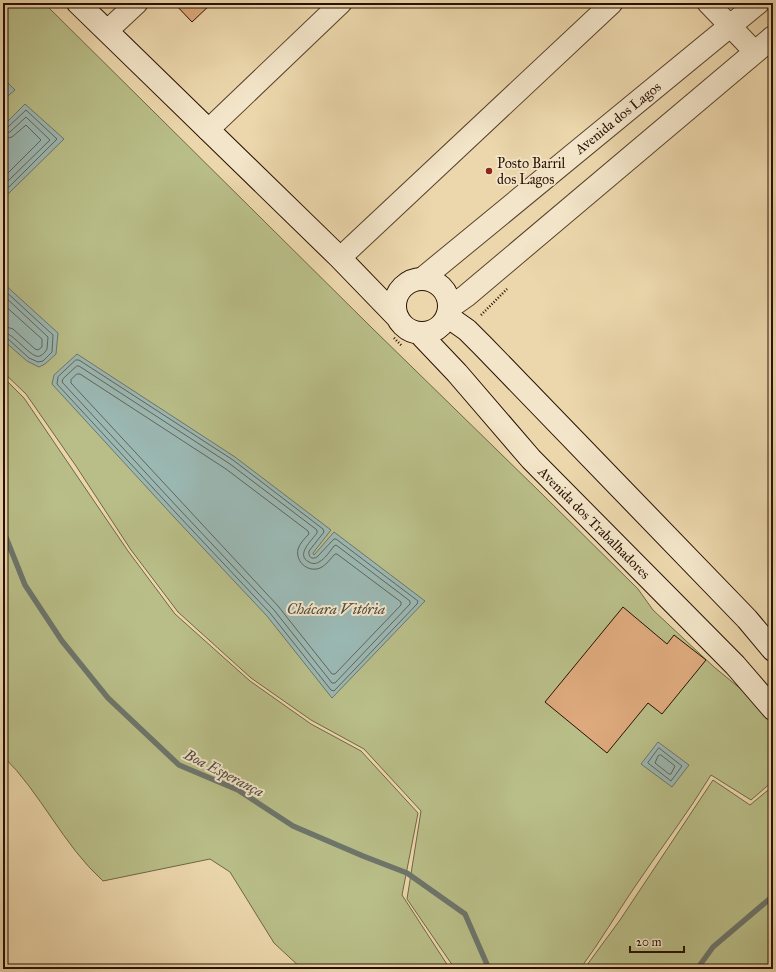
<svg xmlns="http://www.w3.org/2000/svg" width="776" height="972" viewBox="0 0 776 972" font-family="'IM FELL Great Primer',serif">
  <style>
    .green { fill: #b9be88; stroke: #706744 }
    .water { fill: #9bb8b3; stroke: #6d756b }
    .lines { fill: none; stroke-linecap: round; stroke-linejoin: round }
    .shore { stroke: #62645a; stroke-width: 1 }
    .stream { stroke: #6d756b; stroke-width: 5.5 }
    .building { fill: #deaa7d; stroke: #281000 }
    .minor-casing { stroke: #59422b; stroke-width: 23 }
    .tertiary-casing { stroke: #59422b; stroke-width: 24 }
    .secondary-casing { stroke: #281000; stroke-width: 24 }
    .path { stroke: #281000; stroke-width: 2.5; stroke-dasharray: 1 2; stroke-linecap: butt }
    .minor { stroke: #f3e5c9; stroke-width: 21 }
    .tertiary { stroke: #f3e5c9; stroke-width: 22 }
    .secondary { stroke: #f3e5c9; stroke-width: 22 }
    .poi-dot { fill: #8f2418; stroke: #f3e5c9; stroke-width: 1.5 }
    .labels { text-anchor: middle; dominant-baseline: central; stroke-width: 4; stroke-linejoin: round; paint-order: stroke }
    .street-label { font-size: 14px; fill: #281000; stroke: #f3e5c9 }
    .poi-label { font-size: 14px; fill: #281000; stroke: #f3e5c9; text-anchor: start }
    .water-label { font-size: 15px; font-style: italic; fill: #504b3f; stroke: #f3e5c9 }
  </style>
  <rect width="100%" height="100%" fill="#ecd7ac"/>
  <filter id="stains"><feTurbulence type="fractalNoise" baseFrequency=".005" numOctaves="4"/><feColorMatrix values="0 0 0 0 .2 0 0 0 0 .09 0 0 0 0 .02 0 0 0 .5 -.17"/></filter>
  <radialGradient id="worn" r=".72"><stop offset=".6" stop-color="#630" stop-opacity="0"/><stop offset="1" stop-color="#630" stop-opacity=".3"/></radialGradient>
  <!-- green -->
  <path class="green" d="M3,3h41l327,324 170,166 97,96 15,21 61,57 28,23 31,34v57l-22,19 -40,-25c-23,38 -50,73 -75,110 -19,28 -36,57 -56,84h-125l-48,-70 14,-88 -57,-62 -53,-29 -60,-42 -73,-66 -47,-62 -55,-84 -50,-72 -23,-22z
    M3,377l21,21 104,153 47,63 75,67 61,43 50,27 57,62 -16,82 48,74h-148l-28,-26 -44,-71 -20,-13 -107,22c-40,-36 -62,-88 -100,-125z
    M713,780l37,25 23,-19v183h-189l36,-49z"/>
  <!-- water -->
  <path class="water" d="M3,78l12,12 -12,10z
    M25,104l39,35 -56,55 -5,-5v-63z
    M3,283l55,50 -2,21 -11,10 -6,3 -12,-6 -24,-21z
    M77,354l158,103 96,73 -18,23 1,2 20,-23 91,69 -93,97 -65,-82 -93,-99 -122,-133 2,-9z
    M658,742l31,23 -17,22 -31,-23z"/>
  <g class="lines">
    <!-- shore -->
    <path class="shore" d="M3,128h4l19,-18 31,29 -48,48 -6,-1
      M3,133l7,-1 16,-15 24,23 -42,41h-5
      M3,139l9,-2 14,-12 15,15 -35,35h-3
      M3,289l50,46 -1,17 -9,9 -5,1 -9,-4 -22,-20 -4,-1
      M3,295l45,42 -1,12c-1,2 -4,6 -7,7 -8,4 -26,-23 -37,-24
      M3,304l39,35v8l-4,3 -3,-1 -22,-20 -10,-3
      M76,360h3l154,100 90,69 1,3 -15,19c-1,6 3,9 8,6l17,-18h2l82,62 -1,3 -83,87 -3,-1 -61,-77 -93,-99 -120,-130 1,-7z
      M77,366h2l151,98 87,66v3c-5,7 -22,22 -8,29 3,2 7,2 10,0 6,-3 11,-11 15,-16l2,-1 74,56v3l-75,79h-3l-58,-73 -93,-99 -119,-129 1,-3z
      M77,374h3l146,95 82,62 1,3c-4,4 -9,9 -11,15 -3,14 12,25 24,18 5,-3 9,-9 13,-13h2l64,48v3l-66,69h-3l-54,-68 -207,-223v-3z
      M659,748l23,18 -11,15 -23,-18z
      M661,755l14,11 -4,8h-2l-14,-11 3,-7z"/>
    <!-- stream -->
    <path class="stream" d="M3,530l22,55 37,56 46,57 71,67 59,25 55,36 70,30 44,17 58,41 24,55
      M697,969l16,-22 60,-51"/>
  </g>
  <!-- building -->
  <path class="building" d="M174,3h38l-20,19z
    M623,607l44,37 7,-9 32,25 -44,54 -14,-11 -41,50 -62,-51z"/>
  <g class="lines">
    <defs>
      <path id="minor" d="M708,3l47,49
        M107,31l30,-28
        M208,130l133,-127
        M340,258l272,-255"/>
      <path id="tertiary" d="M422,279l336,-276
        M449,308l17,-12 307,-259"/>
      <path id="secondary" d="M78,3l262,255 58,60
        M395 306a27 27 0 1 1 54 0a27 27 0 1 1-54 0Z
        M447,316l20,14 16,16 264,273 26,31
        M419,333l38,40 74,86 204,206 38,44"/>
    </defs>
    <!-- minor casing -->
    <use href="#minor" class="minor-casing"/>
    <!-- tertiary casing -->
    <use href="#tertiary" class="tertiary-casing"/>
    <!-- secondary casing -->
    <use href="#secondary" class="secondary-casing"/>
    <!-- path -->
    <path class="path" d="M481,315l26,-26
      M394,338l8,8"/>
    <!-- minor -->
    <use href="#minor" class="minor"/>
    <!-- tertiary -->
    <use href="#tertiary" class="tertiary"/>
    <!-- secondary -->
    <use href="#secondary" class="secondary"/>
  </g>
  <!-- markers -->
  <circle class="poi-dot" cx="489" cy="171" r="4"/>
  <g class="labels">
    <!-- street labels -->
    <g class="street-label">
      <text transform="translate(618 118) rotate(-39)">Avenida dos Lagos</text>
      <text transform="translate(594 523) rotate(45)">Avenida dos Trabalhadores</text>
    </g>
    <!-- poi labels -->
    <g class="poi-label">
      <text x="497" y="163">Posto Barril<tspan x="497" dy="16">dos Lagos</tspan></text>
    </g>
    <!-- water labels -->
    <g class="water-label">
      <text x="336" y="609">Chácara Vitória</text>
      <text transform="translate(224 773) rotate(27)">Boa Esperança</text>
    </g>
  </g>
  <!-- margin -->
  <rect width="776" height="972" fill="none" stroke="#ecd7ac" stroke-width="16"/>
  <rect x="4" y="4" width="768" height="964" fill="none" stroke="#281000" stroke-width="2"/>
  <rect x="8" y="8" width="760" height="956" fill="none" stroke="#281000"/>
  <!-- scale -->
  <path d="M630 946v6h54v-6" fill="none" stroke="#281000" stroke-width="2"/>
  <text x="636" y="946" font-size="12" fill="#281000" stroke="#f3e5c9" stroke-width="3" paint-order="stroke">20 m</text>
  <rect width="100%" height="100%" filter="url(#stains)"/>
  <rect width="100%" height="100%" fill="url(#worn)"/>
</svg>
